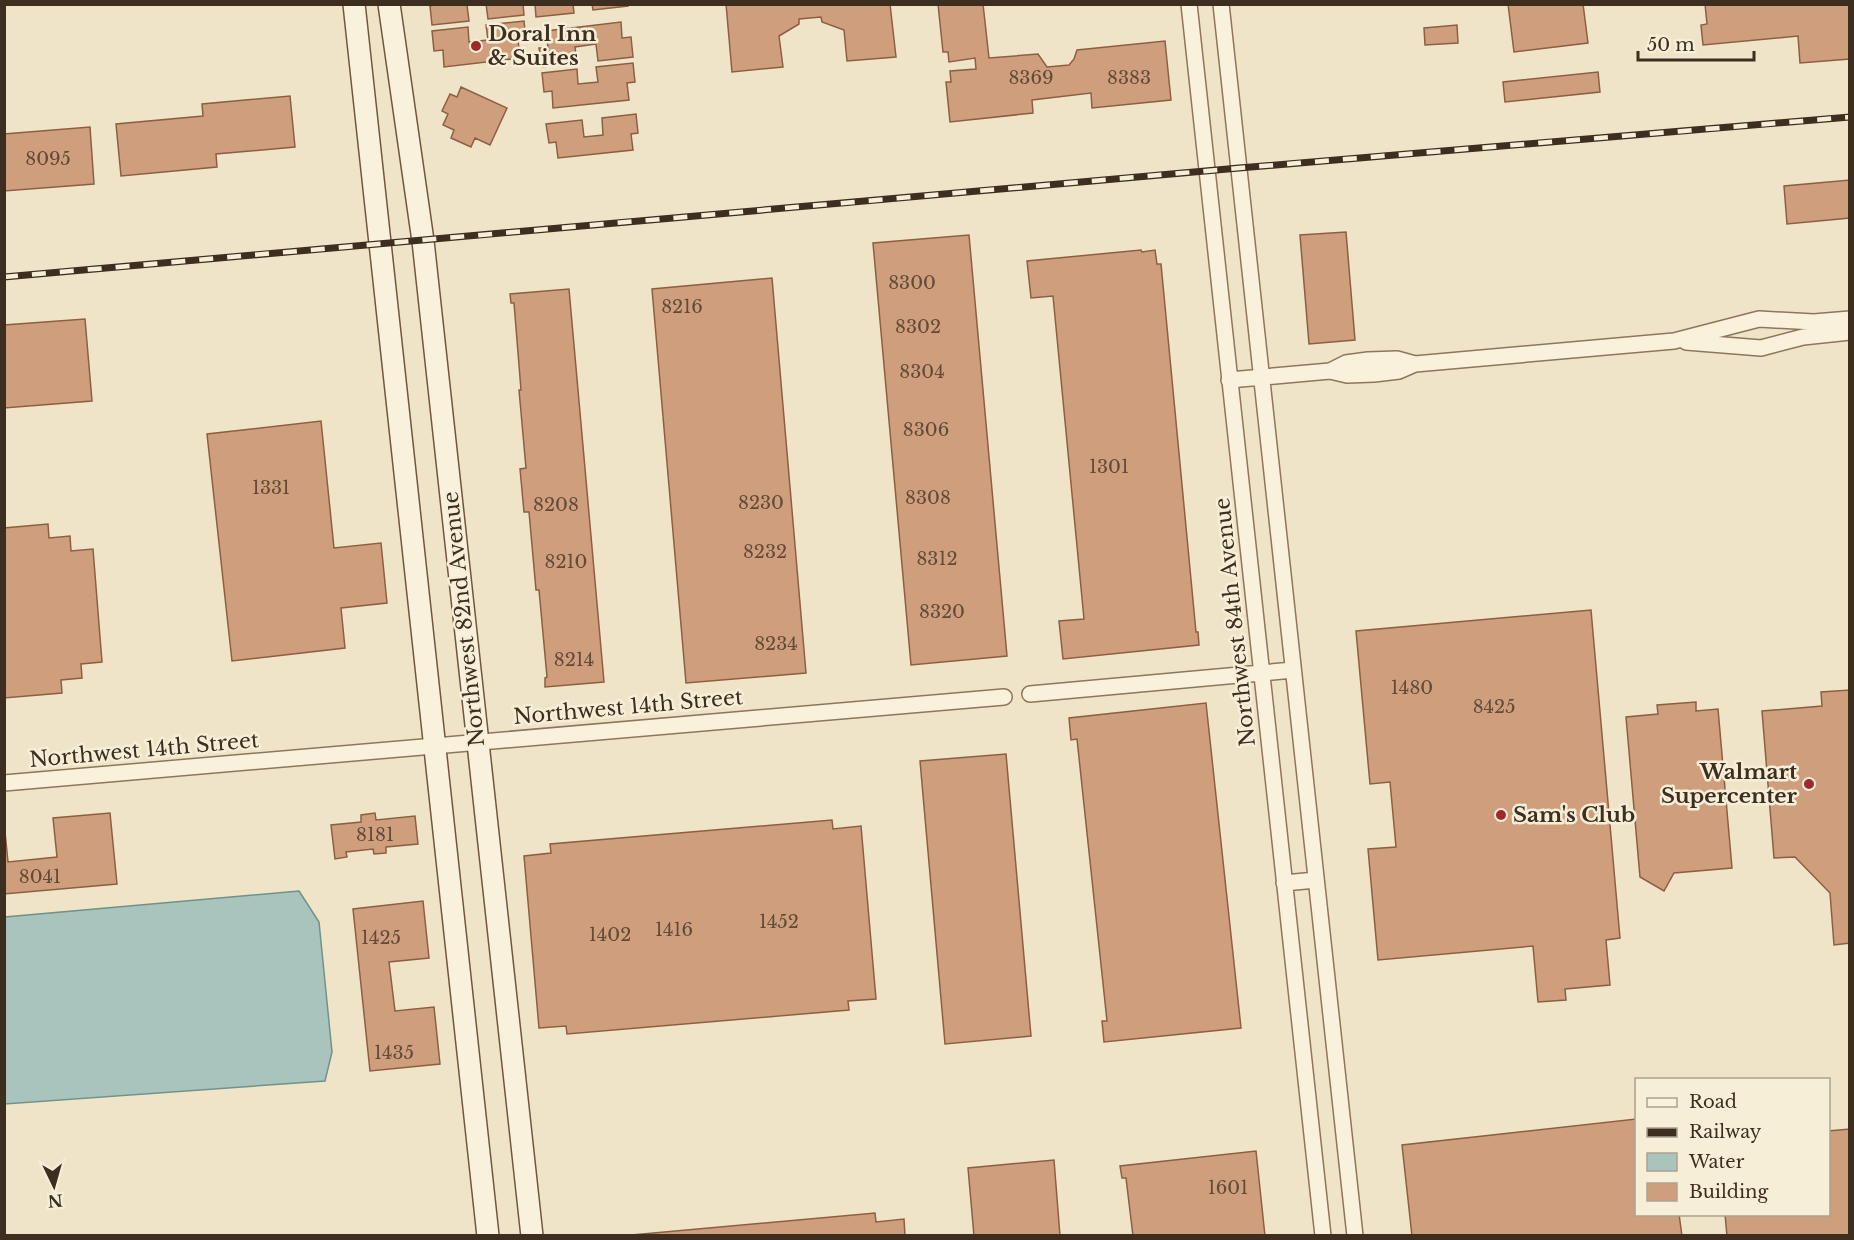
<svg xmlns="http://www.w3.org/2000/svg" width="1854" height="1240" viewBox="0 0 1854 1240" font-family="'Libre Baskerville',serif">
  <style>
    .water { fill: #a9c4bc; stroke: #6f938a; stroke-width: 1.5 }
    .building { fill: #cf9f7d; stroke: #8d5f41; stroke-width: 1.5 }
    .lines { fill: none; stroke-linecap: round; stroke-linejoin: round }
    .street-casing { stroke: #8d765c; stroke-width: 18 }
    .secondary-casing { stroke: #6f573f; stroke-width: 24 }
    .street { stroke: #faf1dc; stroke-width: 15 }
    .secondary { stroke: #faf1dc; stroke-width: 21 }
    .rail-casing { stroke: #3d2e20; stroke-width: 7 }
    .rail { stroke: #f7eed8; stroke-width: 4.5; stroke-dasharray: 14; stroke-linecap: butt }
    .poi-dot { fill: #9e2a2b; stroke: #f7eed8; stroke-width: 2 }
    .labels { text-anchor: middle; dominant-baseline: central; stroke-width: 5; stroke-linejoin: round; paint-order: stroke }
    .number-label { font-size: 18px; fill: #624a37 }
    .poi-label { font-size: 21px; font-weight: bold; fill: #3d2e20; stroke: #f7eed8; text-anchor: start }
    .street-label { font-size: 21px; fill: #3d2e20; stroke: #f7eed8 }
  </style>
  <rect width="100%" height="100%" fill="#f0e4c8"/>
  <!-- water -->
  <path class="water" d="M299,891l20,31 13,130 -7,29 -320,23v-187z"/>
  <!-- building -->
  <path class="building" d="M438,4h36l-7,1 2,16 -37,4 -2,-19z
    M438,4h36l-7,1 2,16 -37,4 -2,-19z
    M486,4h37l1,11 -36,4z
    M486,4h37l1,11 -36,4z
    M535,4h38l1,9 -38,4z
    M535,4h38l1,9 -38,4z
    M592,4h36v2l-35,4z
    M592,4h36v2l-35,4z
    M726,4h164l6,53 -49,4 -3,-31 -22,-8 -1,-5 -22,2v5l-20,12 4,31 -51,5z
    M938,4h45l6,54 49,-4 9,13 22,-2 5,-6 3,-9 88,-9 6,59 -79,8 -1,-15 -59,7 1,13 -83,9 -4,-40h5l-1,-11 26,-2 -1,-11 -26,4 -1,-10h-5z
    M1508,4h75l5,39 -74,9z
    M1705,4h145v55l-50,4 -2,-27 -95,9 -2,-20 6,-1z
    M524,21l2,18 -8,1 2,18 -76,9 -1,-17 -9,1 -2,-20 36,-4 1,15 19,-2 -2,-15z
    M524,21l2,18 -8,1 2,18 -76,9 -1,-17 -9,1 -2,-20 36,-4 1,15 19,-2 -2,-15z
    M621,22l1,16 9,-1 2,20 -35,4 -2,-17 -21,3 2,16 -35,4 -3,-19h9l-2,-17z
    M621,22l1,16 9,-1 2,20 -35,4 -2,-17 -21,3 2,16 -35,4 -3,-19h9l-2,-17z
    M1457,25l1,18 -33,2 -1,-17z
    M633,63l2,19 -8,1 2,17 -76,8 -1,-17 -8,1 -2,-19 35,-4 1,15 20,-2 -2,-15z
    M633,63l2,19 -8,1 2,17 -76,8 -1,-17 -8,1 -2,-19 35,-4 1,15 20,-2 -2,-15z
    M1598,72l2,20 -95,10 -2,-20z
    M461,87l46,21 -17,37 -15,-7 -4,9 -20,-9 3,-8 -11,-5 5,-11 -6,-3 8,-17 7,3z
    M461,87l46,21 -17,37 -15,-7 -4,9 -20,-9 3,-8 -11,-5 5,-11 -6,-3 8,-17 7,3z
    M290,96l5,51 -79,7 1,13 -96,9 -5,-52 87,-8 -1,-12z
    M636,114l2,19 -7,1 2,16 -75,8 -2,-16 -7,1 -3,-19 36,-4 2,17 19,-2 -1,-17z
    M636,114l2,19 -7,1 2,16 -75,8 -2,-16 -7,1 -3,-19 36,-4 2,17 19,-2 -1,-17z
    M90,127l4,57 -90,7v-57z
    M1850,180v38l-63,6 -3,-38z
    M1346,232l9,108 -46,4 -9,-109z
    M969,235l38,421 -96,9 -38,-422z
    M1141,250l1,2 13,-2 2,14h4l35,368h2l1,13 -136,14 -4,-38 25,-2 -31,-323 -22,2 -4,-37z
    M772,278l34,395 -120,10 -34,-394z
    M569,289l35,393 -59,5v-9l2,-1 -8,-87h-3l-7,-78h-5l-4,-43 6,-1 -7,-78h2l-7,-87h-3l-1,-9z
    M85,319l7,82 -88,7v-83z
    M321,421l13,127 47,-5 6,60 -46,5 4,40 -113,13 -25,-227z
    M48,524l1,14 21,-2 1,15 22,-2 9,113 -21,2 1,14 -21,2 1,13 -58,5v-170z
    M1591,610l29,328 -14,2 4,45 -45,4 1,11 -28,2 -5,-56 -155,14 -10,-111 28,-2 -6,-65 -20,2 -14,-153z
    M1850,690v253l-16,2 -4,-52 -35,-36 -21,1 -12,-147 60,-5 -1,-14z
    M1696,702v9l22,-2 14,159 -58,5 -10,18 -24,-14 -14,-160 32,-3 -1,-9z
    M1206,703l35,325 -137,14 -2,-21h5l-30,-282 -6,1 -2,-22z
    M1006,754l25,282 -86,8 -25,-283z
    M110,813l7,71 -113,10v-72l4,40 49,-5 -4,-39z
    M375,813l1,7 39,-4 3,28 -32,3v6l-12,1 -1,-5 -27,3 1,5 -12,2 -4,-34 30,-3v-7z
    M832,820l1,9 28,-3 15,173 -28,2 1,9 -282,24 -1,-8 -27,2 -15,-172 27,-3 -1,-9z
    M423,901l6,57 -40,4 6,49 39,-4 6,57 -70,7 -17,-162z
    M1636,1119v95h43l3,22h-270l-10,-91z
    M1850,1129v107h-123l-2,-22h103v-83z
    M1256,1151l9,85h-132l-7,-58h-4l-2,-12z
    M1054,1160l6,76h-86l-6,-68z
    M875,1213l1,9 28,-3 1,17h-285z"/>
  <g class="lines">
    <defs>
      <path id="street" d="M1189,4l134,1232
        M1221,4l134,1232
        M1686,342l75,6 42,-11 47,-5
        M1330,371l16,-8 22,-3 29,-1 18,5
        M1229,380l101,-9 17,4 27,-1 25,-3 16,-7 259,-23 85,-22 55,3 36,-3
        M1030,694l263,-24
        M4,783l1000,-86
        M1284,883l32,-3"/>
      <path id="secondary" d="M354,4l134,1232
        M389,4l34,237 109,995"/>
    </defs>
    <!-- street casing -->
    <use href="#street" class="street-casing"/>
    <!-- secondary casing -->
    <use href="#secondary" class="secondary-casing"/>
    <!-- street -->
    <use href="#street" class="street"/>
    <!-- secondary -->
    <use href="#secondary" class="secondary"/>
    <defs>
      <path id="rail" d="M4,277l1235,-109 611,-51"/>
    </defs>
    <!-- rail casing -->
    <use href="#rail" class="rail-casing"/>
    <!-- rail -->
    <use href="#rail" class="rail"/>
  </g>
  <!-- markers -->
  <g class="poi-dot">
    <circle cx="476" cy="46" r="6"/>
    <circle cx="1809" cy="784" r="6"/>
    <circle cx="1501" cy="815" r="6"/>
  </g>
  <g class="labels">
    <!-- number labels -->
    <g class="number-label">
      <text x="1031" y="78">8369</text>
      <text x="1129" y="78">8383</text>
      <text x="48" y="159">8095</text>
      <text x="912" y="283">8300</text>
      <text x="682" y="307">8216</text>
      <text x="918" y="327">8302</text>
      <text x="922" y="372">8304</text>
      <text x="926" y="430">8306</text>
      <text x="1109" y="467">1301</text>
      <text x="271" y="488">1331</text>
      <text x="928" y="498">8308</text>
      <text x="761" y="503">8230</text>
      <text x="556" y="505">8208</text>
      <text x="765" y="552">8232</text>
      <text x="937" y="559">8312</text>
      <text x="566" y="562">8210</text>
      <text x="942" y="612">8320</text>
      <text x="776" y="644">8234</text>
      <text x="574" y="660">8214</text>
      <text x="1412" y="688">1480</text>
      <text x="1494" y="707">8425</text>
      <text x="375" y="835">8181</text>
      <text x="40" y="877">8041</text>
      <text x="779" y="922">1452</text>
      <text x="674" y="930">1416</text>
      <text x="610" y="935">1402</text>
      <text x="381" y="938">1425</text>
      <text x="394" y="1053">1435</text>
      <text x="1228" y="1188">1601</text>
    </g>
    <!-- poi labels -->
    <g class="poi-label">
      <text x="488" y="34">Doral Inn<tspan x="488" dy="24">&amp; Suites</tspan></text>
      <text x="1797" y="772" text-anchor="end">Walmart<tspan x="1797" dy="24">Supercenter</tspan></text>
      <text x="1513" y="815">Sam's Club</text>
    </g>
    <!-- street labels -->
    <g class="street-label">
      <text transform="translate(464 619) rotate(-96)">Northwest 82nd Avenue</text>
      <text transform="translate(1235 622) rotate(-96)">Northwest 84th Avenue</text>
      <text transform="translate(628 707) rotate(-5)">Northwest 14th Street</text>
      <text transform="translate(144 750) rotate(-5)">Northwest 14th Street</text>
    </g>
  </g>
  <!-- border -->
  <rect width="1854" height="1240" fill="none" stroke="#3d2e20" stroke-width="12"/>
  <!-- legend -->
  <rect x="1635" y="1078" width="195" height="138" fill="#f7eed8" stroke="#ada18e" stroke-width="1.5"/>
  <rect x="1647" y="1098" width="30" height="9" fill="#faf1dc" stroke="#ada18e" stroke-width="1.5"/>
  <text x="1689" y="1108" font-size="18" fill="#3d2e20">Road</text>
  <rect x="1647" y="1128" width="30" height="9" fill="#3d2e20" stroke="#ada18e" stroke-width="1.5"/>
  <text x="1689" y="1138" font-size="18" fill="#3d2e20">Railway</text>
  <rect x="1647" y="1153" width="30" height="18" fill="#a9c4bc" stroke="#ada18e" stroke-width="1.5"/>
  <text x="1689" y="1168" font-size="18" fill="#3d2e20">Water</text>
  <rect x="1647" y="1183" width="30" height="18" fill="#cf9f7d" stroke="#ada18e" stroke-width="1.5"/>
  <text x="1689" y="1198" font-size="18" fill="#3d2e20">Building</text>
  <!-- north arrow -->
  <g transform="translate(54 1186) rotate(175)" stroke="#f7eed8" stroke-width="4.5" paint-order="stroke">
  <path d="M0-4.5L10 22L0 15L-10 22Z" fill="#3d2e20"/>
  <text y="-9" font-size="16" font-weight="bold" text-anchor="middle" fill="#3d2e20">N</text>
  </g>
  <!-- scale -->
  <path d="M1638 51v9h116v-9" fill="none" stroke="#3d2e20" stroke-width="3"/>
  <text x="1647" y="51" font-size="18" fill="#3d2e20" stroke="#f7eed8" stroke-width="4.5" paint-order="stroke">50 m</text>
</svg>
